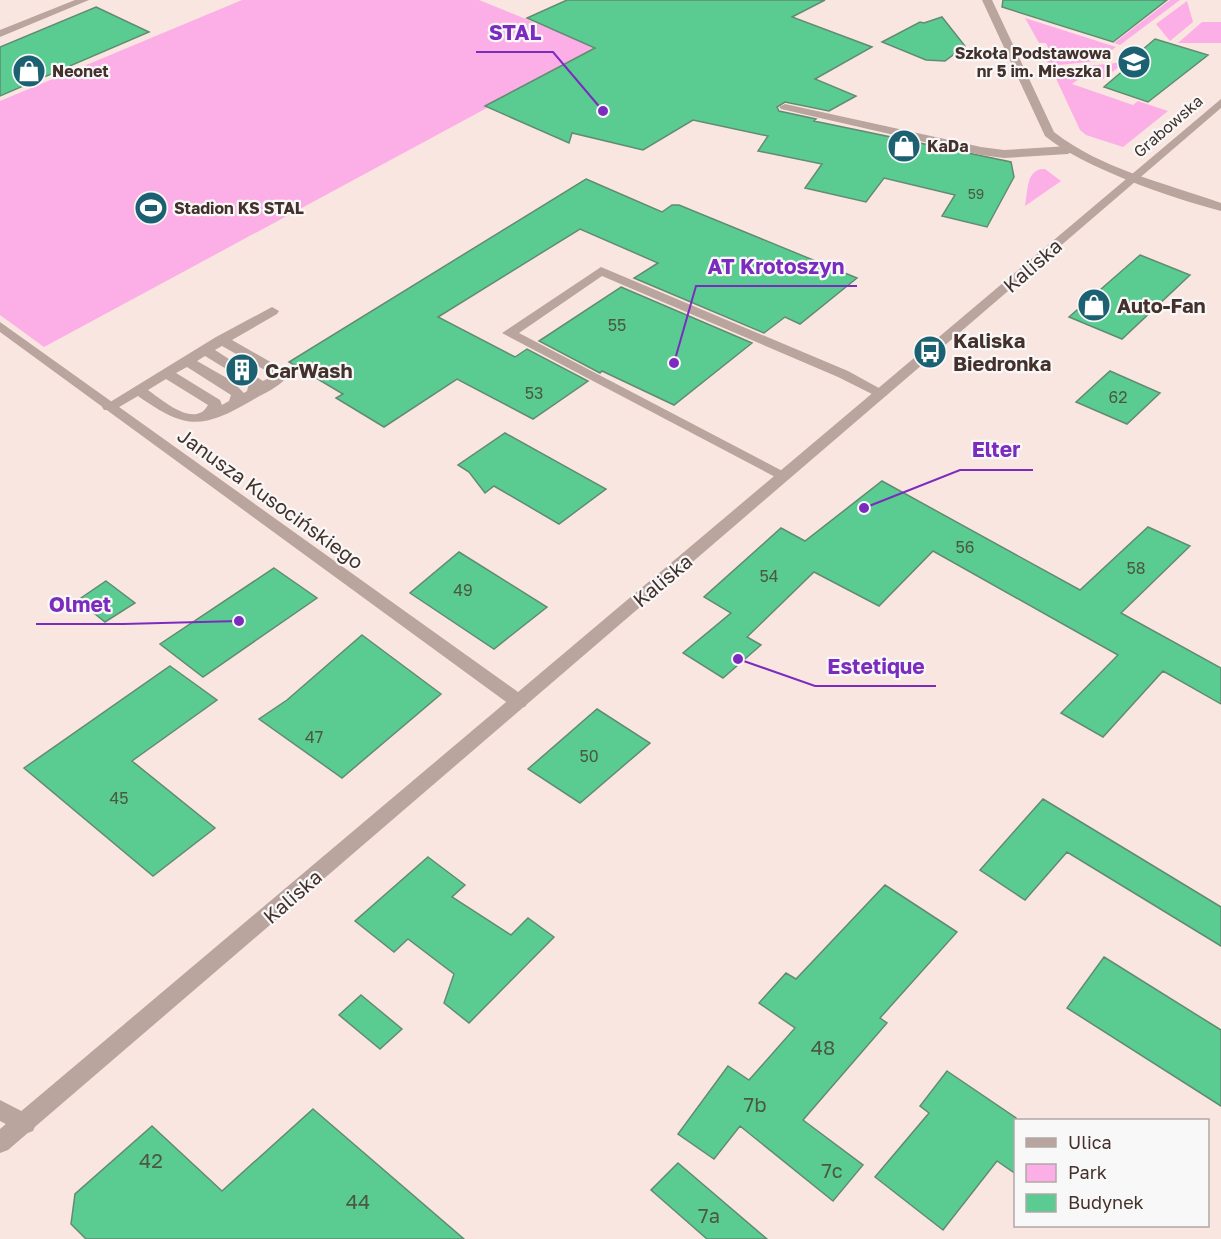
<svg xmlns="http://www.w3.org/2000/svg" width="1221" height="1239" viewBox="0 0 1221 1239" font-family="'Golos Text',sans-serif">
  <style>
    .green { fill: #fcaee6 }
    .building { fill: #5acc91; stroke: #618b72; stroke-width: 1.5 }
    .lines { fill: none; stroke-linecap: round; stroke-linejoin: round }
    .service { fill: #baa49e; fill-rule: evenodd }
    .minor { fill: #baa49e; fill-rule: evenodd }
    .tertiary { fill: #baa49e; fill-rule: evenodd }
    .labels { text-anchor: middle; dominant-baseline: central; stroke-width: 4.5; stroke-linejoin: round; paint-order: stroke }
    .far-number-label { font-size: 14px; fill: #4a5844 }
    .far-poi-label { font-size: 16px; font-weight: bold; fill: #44312b; stroke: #f8f8f8; text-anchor: start }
    .far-street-label { font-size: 16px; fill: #44312b; stroke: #f8f8f8 }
    .number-label { font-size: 16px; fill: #4a5844 }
    .street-label { font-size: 20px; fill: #44312b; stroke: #f8f8f8 }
    .poi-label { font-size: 20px; font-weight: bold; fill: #44312b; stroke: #f8f8f8; text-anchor: start }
    .near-number-label { font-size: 20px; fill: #4a5844 }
    .leader { fill: none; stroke: #7b2cbf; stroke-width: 2 }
    .callout-dot { fill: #7b2cbf; stroke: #f8f8f8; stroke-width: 2 }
    .callout-label { font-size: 21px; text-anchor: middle; font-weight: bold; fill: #7b2cbf; stroke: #f8f8f8; stroke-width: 4.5; stroke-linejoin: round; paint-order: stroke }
  </style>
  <rect width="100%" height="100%" fill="#fae6e0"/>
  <!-- green -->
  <path class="green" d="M242,0h237l119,48 -554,299 -44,-32v-214z
    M1170,0h10l-60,45 -6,-2z
    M1187,1l6,21 -23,19 -14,-17z
    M1025,18l91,29 -19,14 -48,5 -7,-16 7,-1 -3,-6h-7z
    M1202,22h19v21h-43z
    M1125,62l-22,17 -17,-5 -14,10 61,21 5,-4 30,10 -45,36 -37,-12 -6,-5 -28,-60z
    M1045,169l16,12 -36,25c3,-15 1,-38 20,-37z"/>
  <!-- building -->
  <path class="building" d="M567,0h258l-33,17 80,30 -57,32 41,17 -27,15 -44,-9 -8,5 2,4 37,8 -2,2 197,41 3,15 -27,50 -45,-11 13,-21 -71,-17 -18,24 -61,-14 17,-24 -64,-13 10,-15 -75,-16 -50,30 -71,-17 -3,10 -84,-37 110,-58 -68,-30z
    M1003,0h164l-54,42 -111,-35z
    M96,7l53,25 -149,64v-49z
    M942,17l23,29 -20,15 -19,-1 -44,-18 38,-20 4,1z
    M1155,39l53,16 -60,47 -44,-15 21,-18 -4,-1z
    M586,179l76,33 10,-7h7l178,73 -57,46 -15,-7 -21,16 -130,-55 24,-15 -78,-34 -142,88 77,40 12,-8 61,32 -55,38 -76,-40 -73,48 -48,-29 7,-4 -54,-32z
    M1140,255l50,20 -68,64 -53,-22z
    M621,287l131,56 -78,62 -72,-34 -2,2 -61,-32z
    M1110,371l50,22 -33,31 -51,-22z
    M505,433l101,56 -47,35 -65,-38 -9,7 -16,-21 -11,-7z
    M882,481l198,109 68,-63 42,19 -69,67 100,55v36l-58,-33 -60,66 -42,-24 57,-58 -185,-104 -54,55 -65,-34 -67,65 14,8 -38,33 -40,-25 48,-40 -27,-16 77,-69 24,13z
    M459,552l88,55 -53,42 -84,-56z
    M274,568l43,30 -114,79 -43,-33z
    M106,581l29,22 -30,19 -27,-22z
    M362,635l79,59 -99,84 -83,-59 28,-19z
    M170,666l47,34 -85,61 83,67 -62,48 -129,-108z
    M597,709l53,34 -70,60 -52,-34z
    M1043,799l178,108v39l-154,-94 -42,48 -45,-30z
    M428,857l37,28 -13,12 59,38 17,-17 26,19 -85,86 -25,-20 10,-29 -46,-35 -14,13 -39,-31z
    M885,885l72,47 -77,86 7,5 -84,97 60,45 -30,36 -93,-75 -26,33 -36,-25 50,-68 21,14 46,-52 -36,-25 27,-30 10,6z
    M1104,957l117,73v76l-154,-98z
    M361,995l41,34 -22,20 -41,-34z
    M947,1071l69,47v56l-19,-13 -54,69 -68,-53 54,-64 -9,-7z
    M313,1109l151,130h-378l-15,-15 4,-30 77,-68 70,65z
    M678,1163l89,76h-60l-56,-49z"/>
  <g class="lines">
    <!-- service -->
    <path class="service" d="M75,0h14l-89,37v-7z
      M785,104l196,43 23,3 64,-4 6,4 -6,4 -64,4 -23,-3 -200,-46 -2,-2z
      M601,267l247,104 40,22 -2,3h-10l-38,-19 -236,-101 -83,57 273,143 -8,5 -5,-2 -277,-146z
      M272,307l7,4 -2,3 -45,26 49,28 5,10c-8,10 -24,16 -35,23 -50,29 -66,28 -113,-5l-24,14h-10l-2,-3 114,-70zM222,346l48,27 1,4 -8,4 -48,-31zM205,356l44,27 -2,8 -3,2 -12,-12 -35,-20zM187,367l44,28 -2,6 -7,4 -2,-5 -44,-27zM166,379l42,26c-13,24 -46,-5 -60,-15z
      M0,1100l33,17 3,7 -3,7 -8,3 -25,-13z"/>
    <!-- minor -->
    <path class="minor" d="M982,0h10l62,132c47,37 111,51 167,71v8c-50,-13 -137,-43 -176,-75z
      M0,322l525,375 3,5 -3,5h-12l-513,-375z"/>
    <!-- tertiary -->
    <path class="tertiary" d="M1221,99v9l-1213,1042 -8,3v-24z"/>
  </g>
  <!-- icons -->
  <defs>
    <symbol id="school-disc" viewBox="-11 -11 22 22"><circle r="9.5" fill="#1b6172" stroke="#f8f8f8"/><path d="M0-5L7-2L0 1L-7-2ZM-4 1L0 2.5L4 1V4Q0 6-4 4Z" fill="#fff"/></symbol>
    <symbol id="shop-disc" viewBox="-11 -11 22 22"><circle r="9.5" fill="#1b6172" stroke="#f8f8f8"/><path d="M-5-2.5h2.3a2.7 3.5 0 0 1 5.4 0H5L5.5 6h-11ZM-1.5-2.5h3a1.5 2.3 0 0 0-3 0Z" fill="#fff"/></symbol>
    <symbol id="stadium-disc" viewBox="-11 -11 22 22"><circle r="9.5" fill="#1b6172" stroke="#f8f8f8"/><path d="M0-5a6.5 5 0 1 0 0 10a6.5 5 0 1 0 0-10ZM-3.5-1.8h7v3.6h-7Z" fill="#fff"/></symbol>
    <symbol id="bus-disc" viewBox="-11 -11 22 22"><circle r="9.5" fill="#1b6172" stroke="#f8f8f8"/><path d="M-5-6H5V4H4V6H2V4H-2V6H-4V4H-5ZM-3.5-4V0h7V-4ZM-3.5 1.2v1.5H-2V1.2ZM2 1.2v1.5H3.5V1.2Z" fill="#fff"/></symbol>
    <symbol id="building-disc" viewBox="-11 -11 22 22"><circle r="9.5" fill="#1b6172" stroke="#f8f8f8"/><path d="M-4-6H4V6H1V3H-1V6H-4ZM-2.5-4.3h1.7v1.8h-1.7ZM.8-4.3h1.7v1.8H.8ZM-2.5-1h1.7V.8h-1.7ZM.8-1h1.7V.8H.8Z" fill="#fff"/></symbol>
  </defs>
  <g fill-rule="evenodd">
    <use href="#school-disc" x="1115" y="43" width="38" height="38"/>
    <use href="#shop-disc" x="10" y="52" width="38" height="38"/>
    <use href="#shop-disc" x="885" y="127" width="38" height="38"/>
    <use href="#stadium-disc" x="132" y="189" width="38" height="38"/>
    <use href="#shop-disc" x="1075" y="286" width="38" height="38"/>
    <use href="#bus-disc" x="911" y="333" width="38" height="38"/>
    <use href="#building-disc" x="223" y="351" width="38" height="38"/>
  </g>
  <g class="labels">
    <!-- far-number labels -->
    <g class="far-number-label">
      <text x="976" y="193">59</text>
    </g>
    <!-- far-poi labels -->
    <g class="far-poi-label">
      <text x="1111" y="53" text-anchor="end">Szkoła Podstawowa<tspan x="1111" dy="18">nr 5 im. Mieszka I</tspan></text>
      <text x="52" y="71">Neonet</text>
      <text x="927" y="146">KaDa</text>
      <text x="174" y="208">Stadion KS STAL</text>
    </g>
    <!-- far-street labels -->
    <g class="far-street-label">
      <text transform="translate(1168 126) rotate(-41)">Grabowska</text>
    </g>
    <!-- number labels -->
    <g class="number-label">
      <text x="617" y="325">55</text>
      <text x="534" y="393">53</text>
      <text x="1118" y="397">62</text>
      <text x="965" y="547">56</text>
      <text x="1136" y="568">58</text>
      <text x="769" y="576">54</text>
      <text x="463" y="590">49</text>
      <text x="314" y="737">47</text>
      <text x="589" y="756">50</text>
      <text x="119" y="798">45</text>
    </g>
    <!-- street labels -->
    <g class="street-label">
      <text transform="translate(1032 265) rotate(-41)">Kaliska</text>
      <text transform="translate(271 498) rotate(36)">Janusza Kusocińskiego</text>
      <text transform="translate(662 580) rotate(-40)">Kaliska</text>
      <text transform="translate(292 896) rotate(-41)">Kaliska</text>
    </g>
    <!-- poi labels -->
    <g class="poi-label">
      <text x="1117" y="305">Auto-Fan</text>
      <text x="953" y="340">Kaliska<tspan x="953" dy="23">Biedronka</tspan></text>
      <text x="265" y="370">CarWash</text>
    </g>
    <!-- near-number labels -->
    <g class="near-number-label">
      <text x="823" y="1047">48</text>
      <text x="755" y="1104">7b</text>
      <text x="151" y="1160">42</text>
      <text x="832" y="1170">7c</text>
      <text x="358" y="1201">44</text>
      <text x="709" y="1215">7a</text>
    </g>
  </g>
  <!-- callouts -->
  <path class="leader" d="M603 111L553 52H476M674 363L696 286H857M864 508L960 470H1033M239 621L123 624H36M738 659L815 686H936"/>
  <g class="callout-dot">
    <circle cx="603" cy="111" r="6"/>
    <circle cx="674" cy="363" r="6"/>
    <circle cx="864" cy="508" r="6"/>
    <circle cx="239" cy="621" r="6"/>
    <circle cx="738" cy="659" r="6"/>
  </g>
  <g class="callout-label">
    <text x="515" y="40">STAL</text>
    <text x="776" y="274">AT Krotoszyn</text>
    <text x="996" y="457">Elter</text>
    <text x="80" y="612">Olmet</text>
    <text x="876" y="674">Estetique</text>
  </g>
  <!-- legend -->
  <rect x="1014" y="1119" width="195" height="108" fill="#f8f8f8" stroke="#b0a8a6" stroke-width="1.5"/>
  <rect x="1026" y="1138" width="30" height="9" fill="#baa49e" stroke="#b0a8a6" stroke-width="1.5"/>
  <text x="1068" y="1149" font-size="18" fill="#44312b">Ulica</text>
  <rect x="1026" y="1164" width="30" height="18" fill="#fcaee6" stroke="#b0a8a6" stroke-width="1.5"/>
  <text x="1068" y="1179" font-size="18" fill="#44312b">Park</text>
  <rect x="1026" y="1194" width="30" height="18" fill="#5acc91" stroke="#b0a8a6" stroke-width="1.5"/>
  <text x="1068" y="1209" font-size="18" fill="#44312b">Budynek</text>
</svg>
